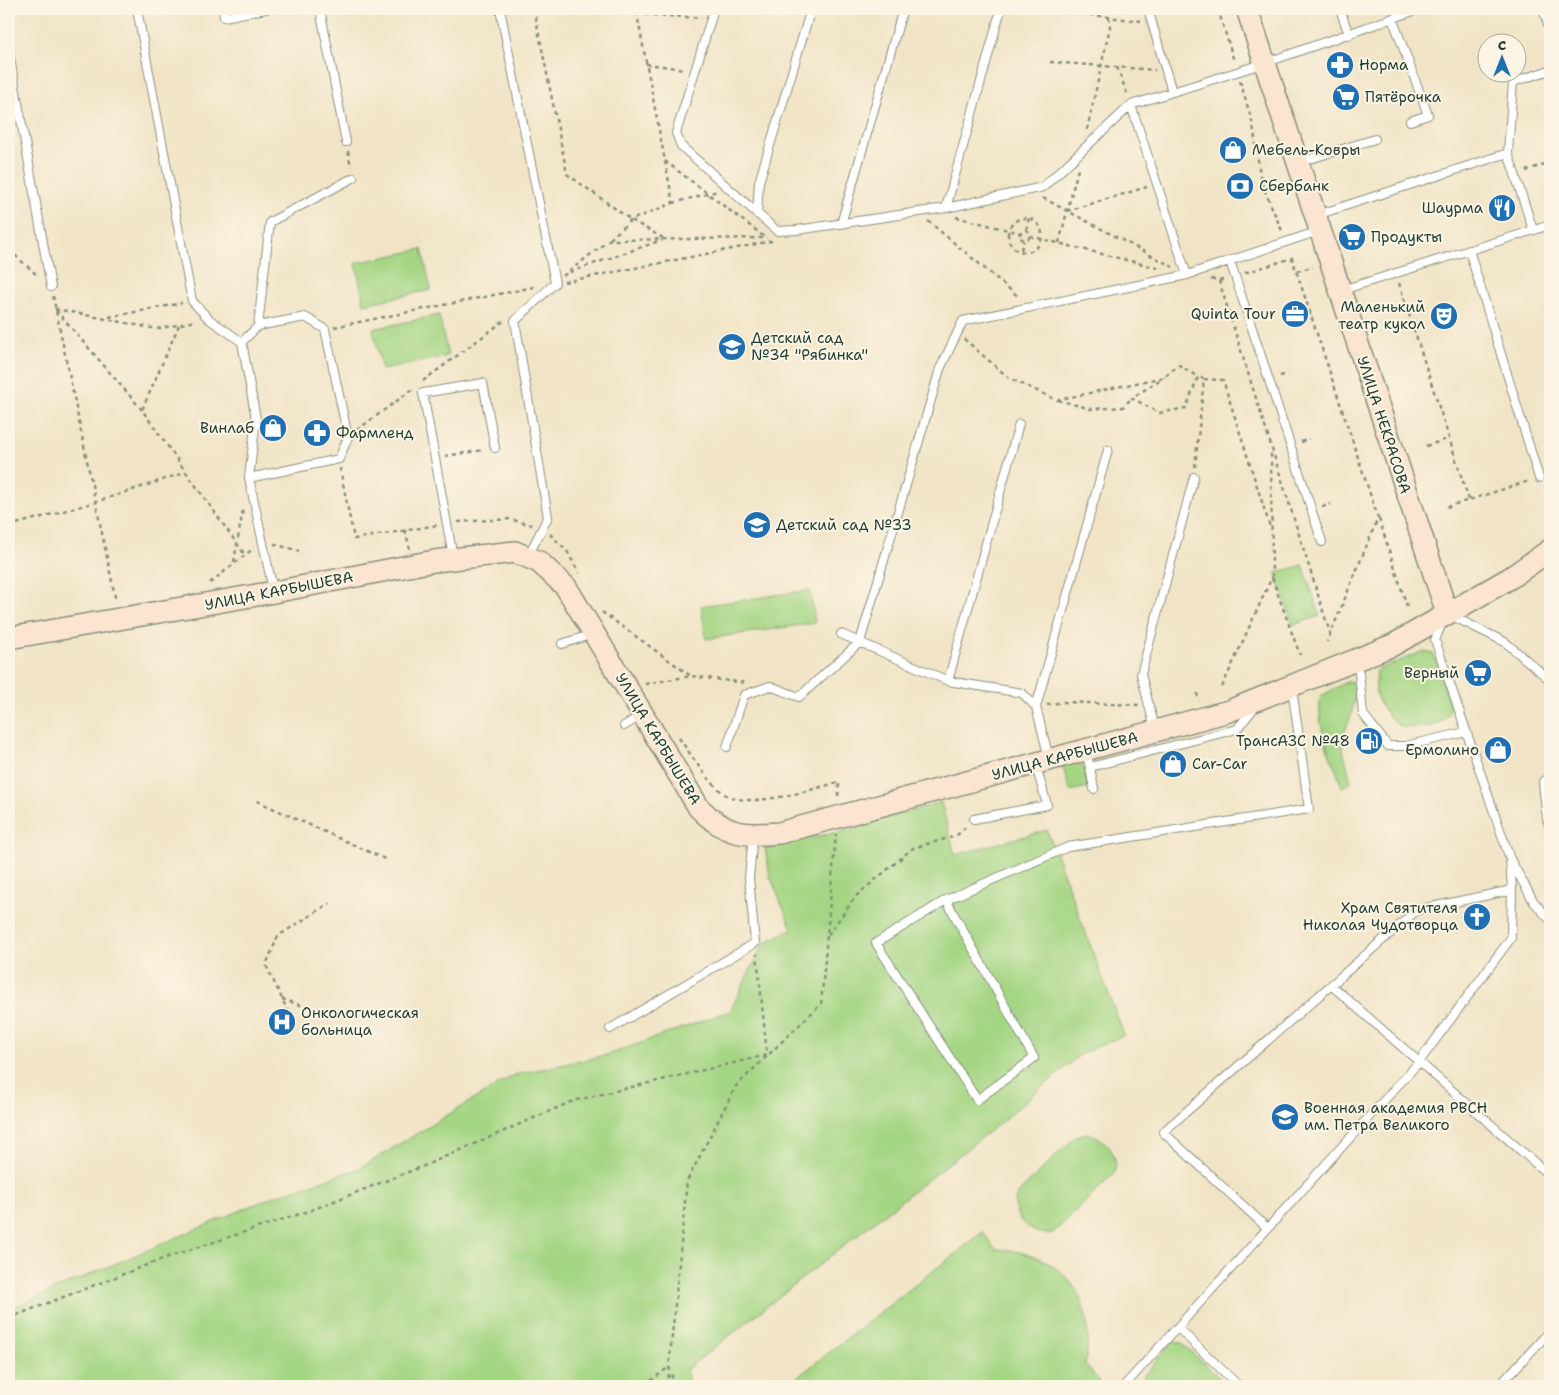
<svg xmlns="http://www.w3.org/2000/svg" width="1559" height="1395" viewBox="0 0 1559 1395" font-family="'Shantell Sans',sans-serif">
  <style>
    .green { fill: #a4d583; stroke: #62895c }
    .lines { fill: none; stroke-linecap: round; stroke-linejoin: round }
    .lane-casing { stroke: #88907d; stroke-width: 10 }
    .secondary-casing { stroke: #88907d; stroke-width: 24 }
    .path { stroke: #88907d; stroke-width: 2.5; stroke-dasharray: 4 4; stroke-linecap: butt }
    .lane { stroke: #fff; stroke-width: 8 }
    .secondary { stroke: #fce5d0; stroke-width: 21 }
    .labels { text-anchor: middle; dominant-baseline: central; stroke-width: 4; stroke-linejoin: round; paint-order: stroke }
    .poi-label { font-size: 15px; fill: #1f3d34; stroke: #fcf5e5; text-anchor: start }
    .street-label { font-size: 15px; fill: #1f3d34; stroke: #fcf5e5 }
  </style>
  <rect width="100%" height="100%" fill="#fcf5e5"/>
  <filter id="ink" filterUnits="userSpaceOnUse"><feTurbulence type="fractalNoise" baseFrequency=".02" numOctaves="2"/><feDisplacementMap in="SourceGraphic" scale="10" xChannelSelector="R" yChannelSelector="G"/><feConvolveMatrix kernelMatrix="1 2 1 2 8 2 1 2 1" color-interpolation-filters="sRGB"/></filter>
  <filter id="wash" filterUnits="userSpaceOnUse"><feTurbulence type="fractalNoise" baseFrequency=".0096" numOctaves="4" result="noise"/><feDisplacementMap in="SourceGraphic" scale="20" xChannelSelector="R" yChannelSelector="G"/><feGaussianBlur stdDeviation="1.12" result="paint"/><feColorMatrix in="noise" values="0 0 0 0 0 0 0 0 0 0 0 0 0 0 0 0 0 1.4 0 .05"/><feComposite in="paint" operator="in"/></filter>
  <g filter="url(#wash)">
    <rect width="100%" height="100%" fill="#f1e4c6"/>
    <!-- green -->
    <path class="green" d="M422,249l9,41 -67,14 -8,-41z
      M439,315l9,41 -66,14 -9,-41z
      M1303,565l17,51 -27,9 -17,-52z
      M810,590l5,33 -109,16 -5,-33z
      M1424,651l9,3 2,4 16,50c-6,16 -17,19 -34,19 -4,0 -11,1 -15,0 -11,-5 -24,-22 -26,-34 -1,-7 0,-16 1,-23z
      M1348,681l10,2 -7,33 -10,25 10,41 -9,5c-10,-29 -27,-61 -21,-91z
      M1081,759l7,28 -18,4 -8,-27z
      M941,802l14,53 92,-25 77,205 -43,19 -80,68 -315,248 4,16h-681v-77l263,-112 88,-29 154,-93 93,-20 123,-44 34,-68 28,-14 -22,-53 -5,-28 86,-19z
      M1086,1133c19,4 35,22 28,41l-61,59c-22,5 -45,-17 -36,-39l59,-58z
      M983,1232l12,17c69,3 103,48 90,115l14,17 -7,5h-306z
      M1172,1342h9l47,44h-75l-10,-9z"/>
  </g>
  <g filter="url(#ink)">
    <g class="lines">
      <defs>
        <path id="lane" d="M137,9l55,292 17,18 33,23 16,-16 47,-9 20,12 23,108 -9,22 -90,19
          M223,9l1,8 42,-8
          M320,9l26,133
          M500,9l55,274 -40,38 33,196 -20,39
          M714,9l-38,124 5,13 96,85 20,-1 149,-22 97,-21 88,-82 134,-42 154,-54
          M1148,9l24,83
          M1340,9l9,26
          M1543,9l7,22
          M1393,20l35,95 -18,6
          M9,53l42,234
          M1131,105l56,170 132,-44
          M1508,153l25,77
          M1300,162l75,-23
          M946,208l55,-199
          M757,214l2,-32 52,-173
          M1317,215l191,-62 5,-71 37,-12
          M841,224l62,-215
          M1469,250l70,228
          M1230,261l92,281
          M1342,290l208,-65
          M258,326l12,-104 83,-44
          M242,342l14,77 -7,59 24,112
          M453,557l-30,-164 60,-10 12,65
          M1450,615l55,27 45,38
          M1442,623l-7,17 75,219 24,43 16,18
          M841,634l107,47 74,12 14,14
          M562,644l31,-10
          M1355,662l4,11 4,41 25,32h17l61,-14
          M948,681l71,-257
          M624,726l18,-11
          M1155,729l-14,-55 53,-197
          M727,747l17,-52 26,-9 29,11 61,-55 80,-273 23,-48 224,-46
          M1086,752l4,15 147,-38 18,-22
          M1049,758l-13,-51 72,-257
          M1090,767l4,22
          M1550,777l-7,5 4,37 3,9
          M974,819l73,-14 -11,-39
          M946,900l88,158 -57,42 -101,-157 70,-43 122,-53 241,-38 -17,-121
          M1331,985l219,191
          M610,1029l145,-86 -6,-65 4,-43
          M1263,1224l-100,-92 254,-222 95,-20 -2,-31
          M1178,1328l61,58
          M1124,1386l295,-324 92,-124 1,-48
          M1499,1386l51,-55"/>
        <path id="secondary" d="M1247,9l200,604
          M9,638l265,-46 160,-31 81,-9 24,10 27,25 133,221c27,27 43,28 80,25l450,-122 164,-66 117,-67 40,-28"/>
      </defs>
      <!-- lane casing -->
      <use href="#lane" class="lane-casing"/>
      <!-- secondary casing -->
      <use href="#secondary" class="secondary-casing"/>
      <!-- path -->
      <path class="path" d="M534,9l33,165 64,46 32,18
        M1218,9l16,52
        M1066,12l75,9
        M637,14l63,4
        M1050,62l105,8
        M646,64l38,5
        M1117,67l11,29
        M1240,81l13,44 8,57 22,51
        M1087,130l23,-103 -2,-18
        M348,151l3,16
        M665,161l101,77
        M1526,171l24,-9
        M1043,198l130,69
        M673,203l45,-12
        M1067,211l80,-24
        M956,217l64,16
        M1008 235a17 17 0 1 1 34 0a17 17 0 1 1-34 0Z
        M928,221l92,77
        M1020 235a5 5 0 1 1 10 0a5 5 0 1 1-10 0Z
        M1026,230l3,-12
        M1030,236l132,33
        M610,239l21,-19 42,-17 -37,-194
        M1059,243l19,-74
        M9,250l28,25
        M1021,250l3,-10
        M1297,271l16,-4
        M570,272l92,-32
        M1245,273l47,-15 86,260 -51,124
        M563,276l46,-36 158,-2
        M1211,279l8,2 111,352
        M1219,281l6,-2
        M564,282l208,-41
        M1399,283l70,217
        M53,296l63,305
        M55,309l102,20 39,-8
        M56,310l86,100
        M1258,311l9,-2
        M1301,316l10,-2
        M109,317l73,-14
        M179,325l-37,85 103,145
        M334,327l200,-40
        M964,339l45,39 48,22 107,-23 15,-12 19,12 -12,31 -27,5 -27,-15 32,-21
        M1280,376l8,-2
        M1204,379l19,1 48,150
        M423,381l82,-61
        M1058,400l33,9 32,-2 9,-9
        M357,430l56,-41
        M1301,442l8,-3
        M1426,446l24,-8
        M445,456l39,-6
        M1195,467l9,-88 -6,-2
        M340,468l14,71 84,-14
        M1322,507l9,-3
        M1447,507l82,-26
        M1379,519l28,87
        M458,522l51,-3 23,6
        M9,526l87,-24 90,-30
        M405,530l5,19
        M550,534l17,17 12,22
        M274,544l25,7
        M234,562l9,-53
        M1272,578l28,77
        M210,583l44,-35
        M602,612l89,64
        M645,684l46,-8 55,7
        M1222,687l50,-110 -1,-125
        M1197,693l2,8
        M1047,705l16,-3 76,3
        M679,738c13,18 26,40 43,54 23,20 90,-3 117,-10l-1,17
        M257,801l130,59
        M828,935l28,-39 57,-48 43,-12 11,-10
        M282,999l30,10
        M292,1020l-26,-55 12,-29 52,-33
        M9,1318l156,-60 144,-47 117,-46 147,-64 194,-46 -10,-101
        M644,1386l25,-19
        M668,1386l1,-17
        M675,1386l-6,-19 18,-186 49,-95 85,-82 15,-170"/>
      <!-- lane -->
      <use href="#lane" class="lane"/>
      <!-- secondary -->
      <use href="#secondary" class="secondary"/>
    </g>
  </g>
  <!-- icons -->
  <defs>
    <symbol id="pharmacy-disc" viewBox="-11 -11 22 22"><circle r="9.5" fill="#1f6fb2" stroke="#fcf5e5"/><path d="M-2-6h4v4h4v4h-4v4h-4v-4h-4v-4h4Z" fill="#fff"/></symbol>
    <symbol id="supermarket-disc" viewBox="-11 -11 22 22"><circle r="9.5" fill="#1f6fb2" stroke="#fcf5e5"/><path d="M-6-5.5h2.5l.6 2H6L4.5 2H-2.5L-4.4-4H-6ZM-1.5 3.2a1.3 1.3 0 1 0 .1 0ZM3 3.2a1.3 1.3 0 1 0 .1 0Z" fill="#fff"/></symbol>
    <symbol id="shop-disc" viewBox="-11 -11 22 22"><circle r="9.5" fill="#1f6fb2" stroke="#fcf5e5"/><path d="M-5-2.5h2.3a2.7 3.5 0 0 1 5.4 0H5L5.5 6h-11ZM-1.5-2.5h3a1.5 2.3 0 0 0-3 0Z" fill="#fff"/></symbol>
    <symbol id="bank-disc" viewBox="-11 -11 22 22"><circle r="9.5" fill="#1f6fb2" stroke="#fcf5e5"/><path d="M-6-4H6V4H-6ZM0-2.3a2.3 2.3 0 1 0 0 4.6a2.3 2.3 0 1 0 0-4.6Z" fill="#fff"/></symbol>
    <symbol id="restaurant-disc" viewBox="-11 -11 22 22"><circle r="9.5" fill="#1f6fb2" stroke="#fcf5e5"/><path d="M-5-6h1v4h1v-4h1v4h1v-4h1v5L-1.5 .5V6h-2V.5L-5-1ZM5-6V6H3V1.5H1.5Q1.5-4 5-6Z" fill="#fff"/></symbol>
    <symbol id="office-disc" viewBox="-11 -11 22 22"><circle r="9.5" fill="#1f6fb2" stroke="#fcf5e5"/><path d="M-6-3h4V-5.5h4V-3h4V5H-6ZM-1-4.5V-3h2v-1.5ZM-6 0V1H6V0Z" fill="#fff"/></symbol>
    <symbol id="theatre-disc" viewBox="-11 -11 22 22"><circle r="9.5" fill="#1f6fb2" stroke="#fcf5e5"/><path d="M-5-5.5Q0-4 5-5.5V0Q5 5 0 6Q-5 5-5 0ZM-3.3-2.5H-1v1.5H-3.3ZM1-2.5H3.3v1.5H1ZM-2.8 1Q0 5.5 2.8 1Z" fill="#fff"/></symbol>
    <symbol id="school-disc" viewBox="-11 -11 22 22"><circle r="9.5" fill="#1f6fb2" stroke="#fcf5e5"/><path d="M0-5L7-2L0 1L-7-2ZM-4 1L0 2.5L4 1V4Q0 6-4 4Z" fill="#fff"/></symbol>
    <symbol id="fuel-disc" viewBox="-11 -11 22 22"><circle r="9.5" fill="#1f6fb2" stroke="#fcf5e5"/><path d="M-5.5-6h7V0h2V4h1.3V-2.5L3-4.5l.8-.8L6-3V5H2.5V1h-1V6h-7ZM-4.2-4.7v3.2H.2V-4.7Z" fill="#fff"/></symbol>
    <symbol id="church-disc" viewBox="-11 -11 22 22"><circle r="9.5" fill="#1f6fb2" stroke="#fcf5e5"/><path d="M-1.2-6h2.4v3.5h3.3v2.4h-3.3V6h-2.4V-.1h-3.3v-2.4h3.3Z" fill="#fff"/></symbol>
    <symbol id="hospital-disc" viewBox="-11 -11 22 22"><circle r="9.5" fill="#1f6fb2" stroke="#fcf5e5"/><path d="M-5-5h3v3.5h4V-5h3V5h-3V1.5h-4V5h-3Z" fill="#fff"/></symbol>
    <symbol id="university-disc" viewBox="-11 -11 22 22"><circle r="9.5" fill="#1f6fb2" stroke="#fcf5e5"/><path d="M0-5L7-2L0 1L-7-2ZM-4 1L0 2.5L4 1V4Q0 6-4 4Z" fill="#fff"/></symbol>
  </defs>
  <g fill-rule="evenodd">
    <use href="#pharmacy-disc" x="1324" y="49" width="32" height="32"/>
    <use href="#supermarket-disc" x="1330" y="81" width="32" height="32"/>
    <use href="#shop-disc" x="1217" y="134" width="32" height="32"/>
    <use href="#bank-disc" x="1224" y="170" width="32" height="32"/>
    <use href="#restaurant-disc" x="1486" y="192" width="32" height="32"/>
    <use href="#supermarket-disc" x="1336" y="221" width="32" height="32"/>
    <use href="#office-disc" x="1279" y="298" width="32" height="32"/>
    <use href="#theatre-disc" x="1428" y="300" width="32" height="32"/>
    <use href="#school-disc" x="716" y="331" width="32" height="32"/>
    <use href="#shop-disc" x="257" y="412" width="32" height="32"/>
    <use href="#pharmacy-disc" x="301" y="417" width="32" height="32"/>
    <use href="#school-disc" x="741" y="509" width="32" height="32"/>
    <use href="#supermarket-disc" x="1462" y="657" width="32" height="32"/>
    <use href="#fuel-disc" x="1353" y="725" width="32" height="32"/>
    <use href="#shop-disc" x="1482" y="734" width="32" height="32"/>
    <use href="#shop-disc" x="1157" y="748" width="32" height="32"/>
    <use href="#church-disc" x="1461" y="901" width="32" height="32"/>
    <use href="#hospital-disc" x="266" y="1006" width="32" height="32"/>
    <use href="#university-disc" x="1269" y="1101" width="32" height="32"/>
  </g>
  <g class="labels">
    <!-- poi labels -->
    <g class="poi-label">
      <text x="1359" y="65">Норма</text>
      <text x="1365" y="97">Пятёрочка</text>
      <text x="1252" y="150">Мебель-Ковры</text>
      <text x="1259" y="186">Сбербанк</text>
      <text x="1483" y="208" text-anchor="end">Шаурма</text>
      <text x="1371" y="237">Продукты</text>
      <text x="1425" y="307" text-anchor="end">Маленький<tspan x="1425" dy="17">театр кукол</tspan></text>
      <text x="1276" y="314" text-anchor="end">Quinta Tour</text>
      <text x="751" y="338">Детский сад<tspan x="751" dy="17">№34 "Рябинка"</tspan></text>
      <text x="254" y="428" text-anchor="end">Винлаб</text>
      <text x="336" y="433">Фармленд</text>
      <text x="776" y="525">Детский сад №33</text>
      <text x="1459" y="673" text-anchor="end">Верный</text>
      <text x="1350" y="741" text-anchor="end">ТрансАЗС №48</text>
      <text x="1479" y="750" text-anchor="end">Ермолино</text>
      <text x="1192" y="764">Car-Car</text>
      <text x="1458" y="908" text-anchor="end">Храм Святителя<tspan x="1458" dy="17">Николая Чудотворца</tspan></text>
      <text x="301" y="1013">Онкологическая<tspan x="301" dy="17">больница</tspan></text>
      <text x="1304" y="1108">Военная академия РВСН<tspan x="1304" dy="17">им. Петра Великого</tspan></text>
    </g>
    <!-- street labels -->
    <g class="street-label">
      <text transform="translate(1384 425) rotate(72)">УЛИЦА НЕКРАСОВА</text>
      <text transform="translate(279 591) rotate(-11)">УЛИЦА КАРБЫШЕВА</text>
      <text transform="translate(658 739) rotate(59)">УЛИЦА КАРБЫШЕВА</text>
      <text transform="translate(1065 756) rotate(-15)">УЛИЦА КАРБЫШЕВА</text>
    </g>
  </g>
  <!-- margin -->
  <rect width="1559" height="1395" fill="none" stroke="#fcf5e5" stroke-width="30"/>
  <!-- north arrow -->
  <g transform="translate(1502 58)"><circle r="24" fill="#fcf5e5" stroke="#a4ab9e"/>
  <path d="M0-4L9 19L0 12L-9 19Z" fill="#1f6fb2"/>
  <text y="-8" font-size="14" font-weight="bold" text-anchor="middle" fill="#1f3d34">С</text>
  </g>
</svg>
